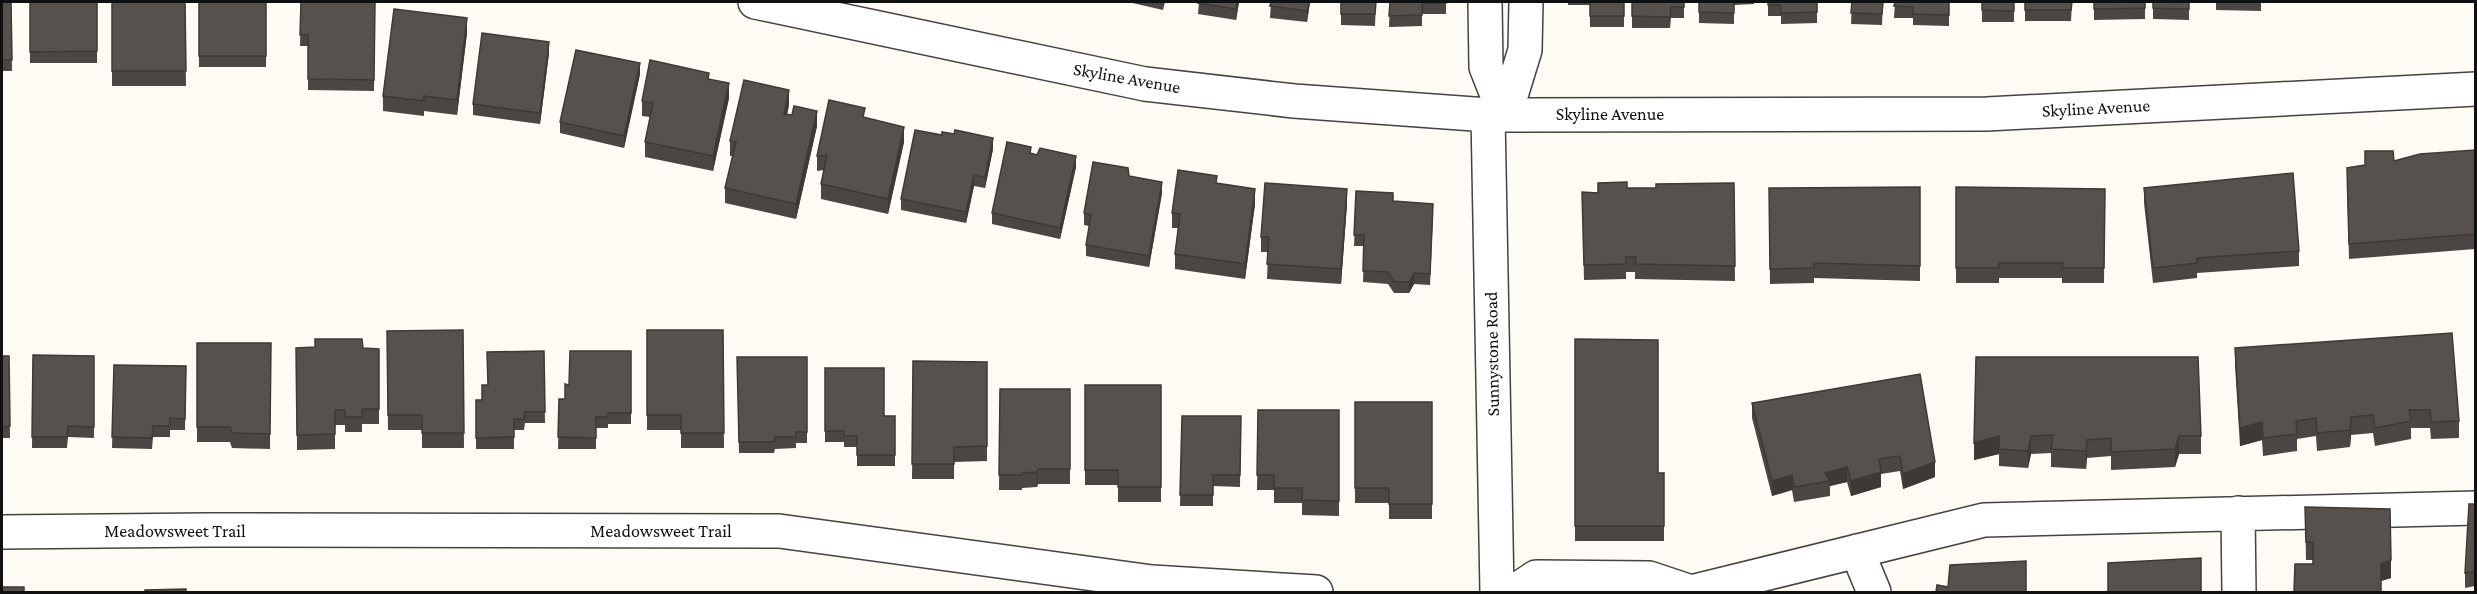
<svg xmlns="http://www.w3.org/2000/svg" width="2477" height="594" viewBox="0 0 2477 594" font-family="'Crimson Pro',serif">
  <style>
    .lines { fill: none; stroke-linecap: round; stroke-linejoin: round }
    .minor-casing { stroke: #434343; stroke-width: 36 }
    .minor { stroke: #fff; stroke-width: 33 }
    .wall { fill: #4b4643 }
    .shaded-wall { fill: #3d3937 }
    .building { fill: #57514e; stroke: #3d3937; stroke-width: 1.5 }
    .labels { text-anchor: middle; dominant-baseline: central; stroke-width: 6; stroke-linejoin: round; paint-order: stroke }
    .street-label { font-size: 18px; fill: #101010; stroke: #fff }
  </style>
  <rect width="100%" height="100%" fill="#fefbf5"/>
  <g class="lines">
    <defs>
      <path id="minor" d="M755,2l390,82 149,17 194,14 499,-1 489,-25
        M1485,2l1,65 19,48
        M1488,115l9,477
        M1505,115l20,-65 1,-48
        M2238,513l1,79
        M2,532l205,-2 572,1 373,51 164,10
        M1857,551l17,41
        M1514,592l22,-15 113,1 42,14
        M1691,592l293,-72 492,-12"/>
    </defs>
    <!-- minor casing -->
    <use href="#minor" class="minor-casing"/>
    <!-- minor -->
    <use href="#minor" class="minor"/>
  </g>
  <!-- wall -->
  <path class="wall" d="M2,2h9l1,69h-10z
    M30,2h67v61h-67z
    M112,2h73l1,84h-74z
    M199,2h67v65h-67z
    M301,2h74l-1,89 -66,-1v-44h-8z
    M1128,2h37l-2,8z
    M1196,2h43l-3,18 -38,-6 1,-12z
    M1264,2h46l-3,20 -37,-4 1,-16z
    M1341,2h35l-1,24 -34,-1z
    M1390,2h56v12h-24v12l-33,1z
    M1568,2h56v25h-34v-22h-22z
    M1632,2h52v16h-13l-1,10h-38z
    M1699,2h55v2l-20,1v19l-35,-1z
    M1768,2h49v21l-36,1v-8h-13z
    M1852,2h31l-1,23 -31,-1z
    M1895,2h54v24l-36,-1v-7h-19z
    M1982,2h32v20h-32z
    M2025,2h47l-1,19h-46z
    M2094,2h51v17l-51,1z
    M2153,2h36v18l-36,-1z
    M2216,2h45v9l-45,-1z
    M2284,2h40v1h-40z
    M467,33l-10,82 -33,-4v5l-41,-5v-15z
    M549,53l-9,71 -67,-9v-11z
    M640,74l-16,74 -64,-15v-11z
    M709,79l20,19 -16,73 -68,-14v-15l5,-25 -8,-1v-15z
    M789,105l-2,9 30,12 -21,93 -71,-16v-15l8,-32h-3v-15z
    M865,118l39,24 -16,72 -67,-15v-15l3,-14 -7,1v-15z
    M993,149l-8,39 -11,-2 -8,37 -65,-13v-11z
    M2475,150v99l-126,10 -2,-76 18,-18v-14l29,10z
    M1031,153l45,14 -16,72 -68,-15v-11z
    M1129,176l33,17 -13,74 -63,-11v-11l3,-19 -5,-1v-12z
    M1734,183l1,98 -100,-2v-7h-9v7l-42,1 -2,-88 16,1 29,-5h29z
    M1217,184l38,20 -10,75 -70,-10v-15l3,-26h-6v-15z
    M1920,187v94l-106,-3v5l-44,1 -1,-96z
    M1956,187l149,2 -1,94h-42v-5h-63v5h-43z
    M2144,188l155,63v15l-102,7v5l-44,5 -9,-80z
    M1356,191l37,11 40,13 -3,70 -16,-1 -5,9h-15l-6,-9 -25,-2 1,-36h-10z
    M1347,204l-6,80 -74,-5 1,-27h-7v-15z
    M463,330l1,118h-42v-18h-34l-1,-99z
    M647,330h76l1,118h-43v-18h-34z
    M2452,333l7,88v17l-28,1 -1,-11h-19v11l-36,7 -2,-13 -22,2 -1,12 -33,4 -1,-15 -19,3v12l-34,5 -1,-16 -22,6 -5,-81v-17z
    M1575,339l83,134h6v68h-89z
    M197,343h74l-1,106 -38,-1 -2,-6h-33z
    M296,348l83,1v75h-17v8h-17v-7h-10v24l-38,1z
    M544,351l1,72h-20l-1,7h-10v19h-38v-49h6l6,-15z
    M631,351v73h-23v4h-12v21h-38l1,-50h6l4,-14z
    M33,355l61,1v82l-26,-1 -1,11h-35z
    M2,356h7l1,82h-8z
    M737,357h70v86h-11v5l-21,1 -1,4h-35z
    M1976,357l225,79v18h-22l-4,13 -64,3v-14l-24,2 -1,11 -35,-2v-14l-20,1 -3,14 -29,-2v-12l-25,6z
    M913,361l74,1v99l-33,1v17h-42z
    M114,365l72,1 -1,64h-15v7h-17l-1,12 -40,-1z
    M825,368l59,48h11v50h-38v-19h-13v-5h-19z
    M1920,374l15,103 -32,12 -3,-18 -19,3v13l-30,9 -4,-14 -17,4v10l-36,6 -2,-12 -20,6 -20,-78v-15z
    M1085,385h76v117h-43v-17h-33z
    M1000,389h70v95h-32l-1,3 -15,1v2h-23z
    M1355,402h77v117h-43v-16h-34z
    M1258,410h81v106l-37,-1v-12h-28v-13h-17z
    M1182,416h59l-1,71 -27,-1v20h-33z
    M2475,504v82l-10,2v-15z
    M2305,507l86,71 -10,3 -68,-17v-4h-7z"/>
  <!-- shaded-wall -->
  <path class="shaded-wall" d="M1237,2h2l-3,18v-11z
    M1309,2h1l-3,20v-11z
    M467,18v15l-10,82v-15z
    M549,42v11l-9,71v-11z
    M640,63v11l-16,74v-12z
    M729,83v15l-16,73v-15z
    M789,90v15l-5,24v-15z
    M817,111v15l-21,93v-15z
    M904,127v15l-16,72v-15z
    M993,138v11l-8,39v-11z
    M1076,156v11l-16,72v-11z
    M974,175v11l-8,37v-11z
    M1162,182v11l-13,74v-11z
    M1255,189v15l-10,75v-15z
    M1347,189v15l-6,80v-15z
    M1414,273v11l-5,9v-11z
    M2351,417v18l-1,12v-17z
    M2262,422v18l-22,6v-18z
    M1999,436v18l-25,6v-17z
    M2031,436v18l-3,14v-17z
    M2179,436v18l-4,13v-18z
    M2087,440v18l-1,11v-18z
    M1935,462v15l-32,12v-15z
    M1847,467v15l-17,4v-5l-5,-8z
    M1038,469v15l-1,3v-15z
    M1881,472v15l-30,9v-15z
    M1792,475v15l-20,6v-15z
    M2391,560v18l-10,3v-17z"/>
  <!-- building -->
  <path class="building" d="M2,2h9l1,58h-10z
    M30,2h67v49l-67,1z
    M112,2h73l1,69h-74z
    M199,2h67v54h-67z
    M301,2h74l-1,78 -66,-1v-44h-8z
    M1199,2h38l-1,7 -38,-6z
    M1271,2h38l-2,9 -37,-5z
    M1341,2h35l-1,12h-34z
    M1390,2h56v1h-24v12l-33,1z
    M1590,2h34v14h-34z
    M1632,2h52v5h-13l-1,10 -38,-1z
    M1699,2h35v11l-35,-1z
    M1768,2h49v10l-36,1v-8h-13z
    M1852,2h31l-1,12 -31,-1z
    M1895,2h54v13l-36,-1v-7l-19,-1z
    M1982,2h32v9l-32,-1z
    M2025,2h47l-1,8h-46z
    M2094,2h51v6l-51,1z
    M2153,2h36v7l-36,-1z
    M394,9l73,9 -10,82 -33,-4v5l-41,-5z
    M482,33l67,9 -9,71 -67,-9z
    M576,50l64,13 -16,73 -64,-14z
    M650,60l59,13 -1,6 21,4 -16,73 -68,-14 8,-39 -11,-2z
    M744,80l45,10 -5,24 8,1 2,-9 23,5 -21,93 -71,-16 11,-46 -6,-1z
    M829,100l36,8 -2,9 41,10 -16,72 -67,-15 6,-29 -10,1z
    M915,130l27,5v-3l12,2 1,-4 38,8 -8,39 -11,-2 -8,37 -65,-13z
    M1007,142l24,5 -1,6 7,2 3,-7 36,8 -16,72 -68,-15z
    M2475,150v84l-126,10 -2,-76 18,-3v-14h28l1,10 26,-7z
    M1093,162l35,6 1,8 33,6 -13,74 -63,-11 5,-30 -7,-2z
    M1178,170l39,6 -1,7 39,6 -10,75 -70,-10 5,-40 -8,-1z
    M2293,173l6,78 -102,7v5l-44,5 -9,-80z
    M1627,182v6h29v-4l78,-1 1,83 -100,-2 1,-7h-10v7l-42,1 -2,-73 16,1v-10z
    M1265,183l82,6 -6,80 -74,-5 2,-27h-8z
    M1920,187v79l-106,-3v5l-44,1 -1,-81z
    M1956,187l149,2 -1,79h-42l1,-5h-64v5h-43z
    M1356,191l37,2v8l40,3 -3,70 -16,-1 -5,9h-15l-6,-10 -25,-1 1,-36h-10z
    M463,330l1,103h-42v-18h-34l-1,-84z
    M647,330h76l1,103h-43v-18h-34z
    M2452,333l7,88 -28,1 -1,-12h-21l2,11 -36,7 -2,-13 -22,2 -1,13 -33,3 -1,-15 -20,3 1,13 -34,4 -1,-16 -22,6 -5,-80z
    M315,339h47l1,9 16,1v60h-17v8h-17v-7h-10v24l-38,1 -1,-87 19,-1z
    M1575,339l83,1v133h6v53h-89z
    M197,343h74l-1,91 -38,-1 -2,-6h-33z
    M544,351l1,61h-20l-1,7h-10v18l-38,1v-38h6v-15h6l-1,-33z
    M570,351h61v62h-23v4h-12v21l-38,-1 1,-38h6v-15l4,1z
    M33,355l61,1v71l-26,-1 -1,11h-35z
    M2,356h7l1,70 -8,1z
    M737,357h70v75h-11v5h-21l-1,5h-35z
    M1976,357h222l3,79h-22l-4,13 -64,3v-14l-24,2 -1,11 -35,-2 2,-14 -22,1 -3,15 -29,-2v-13l-25,7z
    M913,361l74,1v84l-33,1v17h-42z
    M114,365l72,1 -1,53 -15,-1v8h-17l-1,12 -40,-1z
    M825,368h59v48h11v39h-38v-19h-13v-5h-19z
    M1920,374l15,88 -32,12 -3,-18 -21,3 2,13 -30,9 -4,-14 -22,6 5,8 -36,6 -2,-12 -20,6 -20,-78z
    M1085,385h76v102h-43v-17h-33z
    M1000,389h70v80h-32l-1,3 -15,1v2h-23z
    M1355,402h77v102h-43v-16h-34z
    M1258,410h81v91l-37,-1v-12h-28v-13h-17z
    M1182,416h59l-1,59h-27v20h-33z
    M2469,504h6v67l-10,2z
    M2305,507l85,2 1,51 -10,4v28h-87l1,-28h18v-22h-7z
    M2201,558v34h-93v-29z
    M2026,561v31h-90l1,-7 11,2 2,-22z
    M2,587h22v5h-22z
    M186,589v3h-41v-2z"/>
  <g class="labels">
    <!-- street labels -->
    <g class="street-label">
      <text transform="translate(1127 78) rotate(10)">Skyline Avenue</text>
      <text transform="translate(2096 108) rotate(-3)">Skyline Avenue</text>
      <text x="1610" y="114">Skyline Avenue</text>
      <text transform="translate(1492 354) rotate(-91)">Sunnystone Road</text>
      <text x="175" y="531">Meadowsweet Trail</text>
      <text x="661" y="531">Meadowsweet Trail</text>
    </g>
  </g>
  <!-- border -->
  <rect width="2477" height="594" fill="none" stroke="#101010" stroke-width="6"/>
</svg>
